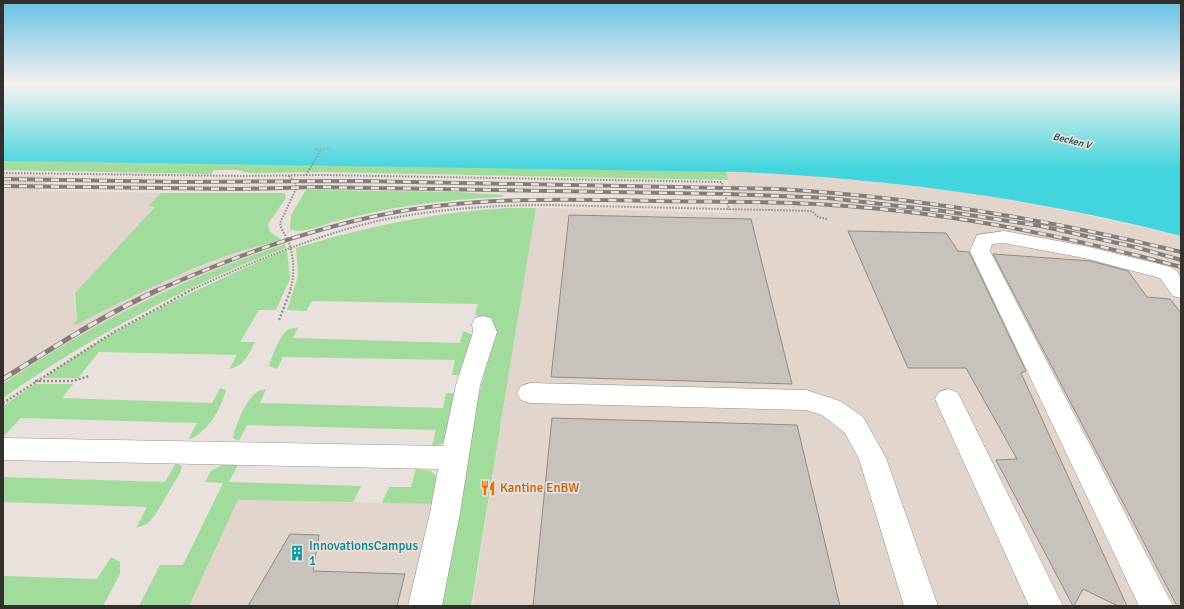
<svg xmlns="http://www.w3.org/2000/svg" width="1184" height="609" viewBox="0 0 1184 609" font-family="Signika,sans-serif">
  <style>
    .built { fill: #e2d5cb }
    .green { fill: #a1dc9c }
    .water { fill: #42d5dd }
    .building { fill: #c7c2bc; stroke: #918c86 }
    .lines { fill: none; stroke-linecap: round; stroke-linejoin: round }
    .minor-casing { stroke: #948d88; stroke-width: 1 }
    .path-far1 { stroke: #958f8c; stroke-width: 2; stroke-dasharray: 1.5 1.5; stroke-linecap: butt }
    .path { stroke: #958f8c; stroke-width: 2.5; stroke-dasharray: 2 2; stroke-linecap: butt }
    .minor { fill: #fff; fill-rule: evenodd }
    .rail-far1-casing { stroke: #847e7b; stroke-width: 4 }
    .rail-casing { stroke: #847e7b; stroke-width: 5 }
    .rail-far1 { stroke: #e9e1dc; stroke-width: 2.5; stroke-dasharray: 8; stroke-linecap: butt }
    .rail { stroke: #e9e1dc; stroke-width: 3.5; stroke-dasharray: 10; stroke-linecap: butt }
    .labels { text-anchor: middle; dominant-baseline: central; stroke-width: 3.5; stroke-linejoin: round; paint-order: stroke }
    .far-water-label { font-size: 10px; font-style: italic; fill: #0a4b4e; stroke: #e9e1dc }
    .near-food-label { font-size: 13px; fill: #c56008; stroke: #e9e1dc; text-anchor: start }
    .near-culture-label { font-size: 13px; fill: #0d838f; stroke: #e9e1dc; text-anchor: start }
  </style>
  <rect width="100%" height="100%" fill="#e9e1dc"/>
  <!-- built -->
  <path class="built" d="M726,171l93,4 161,19 92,18 109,24v370h-709l64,-398 198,5z
    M3,175l51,1 -17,15 124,2 -13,13 7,1 -81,87 3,28 -1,3 42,-22 47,-23 35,-13 30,-12 52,-15 3,4 -33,11 -57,23 -49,22 -86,48 -57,36z
    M238,500l200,4 -22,102h-227z"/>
  <!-- green -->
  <path class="green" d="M3,161l723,10 2,9 -403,-8 -75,1 -13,-3h-23l-3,4 -208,-4z
    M306,190l153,2 45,3 -1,2c-43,2 -86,6 -128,15 -14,3 -28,6 -42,10 -13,4 -28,11 -42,8l-1,-2 1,-13z
    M161,193h124l1,5 -18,26 2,8 12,8c-18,5 -36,9 -53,15 -53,19 -103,44 -153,70l-3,-1 4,-3 -2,-28 80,-86 -7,-1z
    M508,208h28l-65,398h-37l29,-144 31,-130 -2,-13 -17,-4 3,-11 -166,-3 -6,10 -19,-1 11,-34 -2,-28c69,-21 139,-36 212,-40z
    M285,244l1,4c-100,37 -195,89 -283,150v-14c87,-59 182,-107 282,-140z
    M287,250l3,29 -14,31h-17l-19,32h15c-8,14 -10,24 -26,27l8,-14 -138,-3 -21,26h-34c24,-16 47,-32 72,-46 55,-31 113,-58 171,-82z
    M299,327l-6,11 167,5 3,-12 8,3 1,4 -13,37h-7l3,-15 -172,-3 -6,12 -8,-3c3,-10 11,-32 20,-37 3,-1 7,-1 10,-2z
    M35,384h38l-11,14 150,5 8,-15 6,2c-6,21 -18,42 -38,50l9,-17 -176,-5 -16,17h-2v-29z
    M266,389l-6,14 183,5 3,-15h10l-10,47 -5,4 -9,2 4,-16 -189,-5 -8,16 -6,-3c2,-11 14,-41 24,-46 2,-2 6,-2 9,-3z
    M176,463l6,3 -2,7 -25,42 -8,9 -11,4 11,-21 -144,-5v-25l162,5z
    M222,465h16l-9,17 132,4 -8,16 -115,-2 -49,106h-50l21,-41h23l40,-82 -18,-1 6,-11z
    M416,469l15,2 9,10 -2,23 -56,-1 7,-16h22z
    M111,557l9,5v12l-17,32h-100v-30l94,3z"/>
  <!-- water -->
  <path class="water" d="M3,84h1178v152c-146,-38 -291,-57 -441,-64l-737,-11z"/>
  <!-- building -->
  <path class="building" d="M569,215l182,4 41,165 -241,-7z
    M848,231l98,2 12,18 11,1 57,119 -5,2 106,233h-9l-35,-17 -9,17h-1l-77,-146 21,-1 -51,-91h-58z
    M993,254l98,7 37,10 19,26 23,2 11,14v293h-4z
    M552,418l245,7 43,181h-307z
    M290,534l29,1 -6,36 92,3 -8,32h-149z"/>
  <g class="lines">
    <defs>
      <path id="minor" d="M1004,231l81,15 82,20c17,5 14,17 14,32l-8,-2 -13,-18 -76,-20 -80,-15 -12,1 -2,7 183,355h-34l-169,-355 7,-16z
        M483,316l8,2 6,14 -17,53 -20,128 -18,93h-34l22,-93 8,-44 -435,-9v-22l440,8 13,-61 17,-53 -1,-8 3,-6z
        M530,383l276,7 34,11 23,16 23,41 52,148h-34l-45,-147 -14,-26 -23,-18 -16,-5 -276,-7 -9,-3 -4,-7 4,-7z
        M948,389l9,3 4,7 102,207h-34l-94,-207 4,-7z"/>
    </defs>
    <!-- minor casing -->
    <use href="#minor" class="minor-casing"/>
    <!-- path-far1 -->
    <path class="path-far1" d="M314,149h16
      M3,173l238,3 82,-1 399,7 7,28
      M306,175l16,-26
      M289,176l7,8v5l-16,34c1,7 6,13 9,20 5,15 6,33 1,47
      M191,290c61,-28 125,-55 191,-70 54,-11 112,-15 167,-15l263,6 6,6 9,2"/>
    <!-- path -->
    <path class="path" d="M279,320l12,-31
      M35,381h38l16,-5
      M3,403l111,-71 79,-43"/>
    <!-- minor -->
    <use href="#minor" class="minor"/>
    <defs>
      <path id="rail-far1" d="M3,179l177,3 179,-1 419,8c138,8 268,30 403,63
        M3,186l237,3 76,-2 413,7 99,4 115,13 98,15 94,21 46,13
        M158,290c71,-31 142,-58 218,-74 92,-20 188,-17 282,-15 57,1 115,0 173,4 118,7 236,31 350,62"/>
      <path id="rail" d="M3,379c51,-32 102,-65 157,-90"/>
    </defs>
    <!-- rail-far1 casing -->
    <use href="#rail-far1" class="rail-far1-casing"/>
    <!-- rail casing -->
    <use href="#rail" class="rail-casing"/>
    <!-- rail-far1 -->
    <use href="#rail-far1" class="rail-far1"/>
    <!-- rail -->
    <use href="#rail" class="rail"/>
  </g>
  <!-- sky -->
  <linearGradient id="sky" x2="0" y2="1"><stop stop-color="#65c1e4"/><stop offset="0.5" stop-color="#f5f2ef"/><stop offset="1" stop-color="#f5f2ef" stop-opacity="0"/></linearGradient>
  <rect width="1184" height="169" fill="url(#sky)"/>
  <!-- icons -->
  <defs>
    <symbol id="restaurant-bare" viewBox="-9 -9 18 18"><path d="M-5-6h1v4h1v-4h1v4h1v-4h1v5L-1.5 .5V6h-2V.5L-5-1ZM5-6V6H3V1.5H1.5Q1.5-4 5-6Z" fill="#e8710a" stroke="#e9e1dc" stroke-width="2.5" paint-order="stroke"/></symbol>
    <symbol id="building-bare" viewBox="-9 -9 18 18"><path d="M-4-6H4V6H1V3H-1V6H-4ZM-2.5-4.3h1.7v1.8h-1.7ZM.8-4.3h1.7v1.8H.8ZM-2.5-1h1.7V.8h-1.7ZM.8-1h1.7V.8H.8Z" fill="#0f9aa8" stroke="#e9e1dc" stroke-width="2.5" paint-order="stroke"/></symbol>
  </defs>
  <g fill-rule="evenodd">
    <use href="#restaurant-bare" x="477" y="477" width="22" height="22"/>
    <use href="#building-bare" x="286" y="542" width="22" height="22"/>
  </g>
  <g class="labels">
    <!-- far-water labels -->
    <g class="far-water-label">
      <text transform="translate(1072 141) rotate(14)">Becken V</text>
    </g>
    <!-- near-food labels -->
    <g class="near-food-label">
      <text x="500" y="488">Kantine EnBW</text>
    </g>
    <!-- near-culture labels -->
    <g class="near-culture-label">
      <text x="309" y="546">InnovationsCampus<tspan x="309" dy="15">1</tspan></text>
    </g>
  </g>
  <!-- border -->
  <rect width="1184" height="609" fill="none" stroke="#322f2d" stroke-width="8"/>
</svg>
